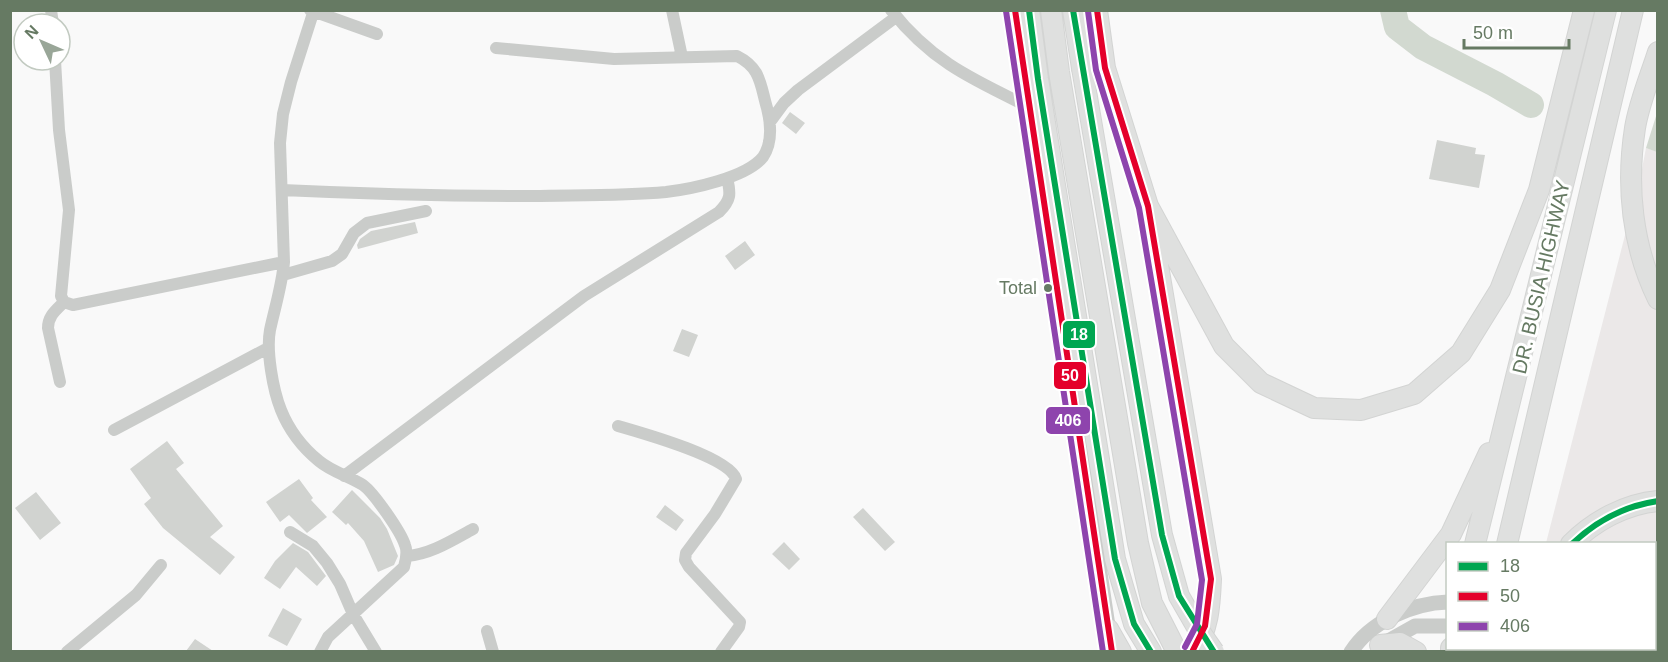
<svg xmlns="http://www.w3.org/2000/svg" width="1668" height="662" viewBox="0 0 1668 662" font-family="Arial,sans-serif">
  <style>
    .green { fill: #ebe8e8 }
    .water { fill: #d2d9d0 }
    .lines { fill: none; stroke-linecap: round; stroke-linejoin: round }
    .river { stroke: #d2d9d0; stroke-width: 26 }
    .building { fill: #d1d3d0 }
    .trunk-casing { stroke: #d3d4d3; stroke-width: 22 }
    .minor { stroke: #caccca; stroke-width: 12 }
    .tertiary { stroke: #caccca; stroke-width: 15 }
    .trunk { stroke: #dfe0df; stroke-width: 20 }
    .trunk-bridge-casing { stroke: #d3d4d3; stroke-width: 22; stroke-linecap: butt }
    .trunk-bridge { stroke: #dfe0df; stroke-width: 20 }
    .bus-1-casing { stroke: #fff; stroke-width: 10 }
    .bus-2-casing { stroke: #fff; stroke-width: 10 }
    .bus-3-casing { stroke: #fff; stroke-width: 10 }
    .bus-1 { stroke: #00a651; stroke-width: 6 }
    .bus-2 { stroke: #e4002b; stroke-width: 6 }
    .bus-3 { stroke: #8e44ad; stroke-width: 6 }
    .bus-dot { fill: #667a63; stroke: #fff; stroke-width: 2 }
    .labels { text-anchor: middle; dominant-baseline: central; stroke-width: 6; stroke-linejoin: round; paint-order: stroke }
    .bus-label { font-size: 18px; fill: #667a63; stroke: #fff; text-anchor: end }
    .street-label { font-size: 20px; fill: #667a63; stroke: #fff }
    .line-badge { stroke: #fff; stroke-width: 2 }
    .badge-label { font-size: 16px; text-anchor: middle; font-weight: bold; fill: #fff }
  </style>
  <rect width="100%" height="100%" fill="#f9f9f9"/>
  <!-- green -->
  <path class="green" d="M1646,148l12,4 -1,499 -137,1v-4h134v-104l-108,-1 96,-374z"/>
  <!-- water -->
  <path class="water" d="M1657,113v39l-11,-4z"/>
  <g class="lines">
    <!-- river -->
    <path class="river" d="M1393,10l4,17 26,20 72,37 36,21"/>
  </g>
  <!-- building -->
  <path class="building" d="M790,112l15,11 -9,11 -14,-11z
    M1437,140l39,8 -1,6 10,1 -6,33 -50,-9z
    M415,222l3,11 -60,16 -1,-4 3,-6 11,-8z
    M745,241l10,14 -20,15 -10,-14z
    M682,329l16,6 -9,22 -16,-6z
    M167,441l17,22 -8,6 47,57 -13,11 25,20 -15,18 -57,-47 -19,-24 7,-6 -21,-29z
    M299,479l14,19 -2,2 16,17 -20,16 -18,-18 -9,7 -14,-20z
    M352,490l28,28 7,11 11,27 -4,9 -16,7 -14,-31 -16,-18 -2,2 -14,-13z
    M36,492l25,31 -21,17 -25,-32z
    M665,505l19,15 -8,11 -20,-14z
    M863,508l32,34 -10,9 -32,-34z
    M784,542l16,17 -11,11 -17,-16z
    M293,543l15,9 18,24 -9,10 -21,-19 -16,22 -16,-11 11,-17z
    M283,608l19,11 -15,27 -19,-10z
    M195,639l18,12h-27z"/>
  <g class="lines">
    <defs>
      <path id="trunk" d="M1029,10l9,69 77,480 19,65 17,28
        M1051,10l8,62 79,471 14,60 25,49
        M1073,10l9,58
        M1097,10l8,58 43,138 63,373c-1,24 -2,53 -19,73
        M1658,52c-8,25 -19,51 -23,76 -9,58 -3,118 23,171
        M1148,206l76,140 37,37 53,25 47,2 53,-16 47,-41 39,-63 39,-100 45,-180
        M1475,544l131,-534
        M1507,544l126,-534
        M1571,544c23,-23 54,-40 87,-43
        M1387,619l64,-85 38,-81
        M1108,629l13,23
        M1380,645l20,-2 16,9
        M1451,652v-4
        M1481,652v-4
        M1507,652l1,-4"/>
    </defs>
    <!-- trunk casing -->
    <use href="#trunk" class="trunk-casing"/>
    <!-- minor -->
    <path class="minor" d="M51,10l2,14
      M310,10l67,24
      M314,10l-23,72 -8,32 -3,29 4,119c-2,23 -9,45 -14,68 -4,21 3,60 11,80 8,20 22,38 38,51 13,11 30,15 44,24 11,8 38,47 42,60 3,7 1,15 -1,22l-76,70 -8,15
      M672,10l10,47
      M891,10c41,52 81,69 138,97
      M55,60l4,70 10,80 -8,86 3,6
      M770,122l14,-19 14,-13 98,-73
      M282,190c84,4 167,6 251,6 44,-1 89,0 133,-4 25,-3 80,-14 97,-35 10,-15 8,-33 4,-49 -7,-24 -6,-40 -30,-52l-123,3 -118,-11
      M283,275l49,-14 10,-7 12,-21 13,-10 59,-12
      M64,302l9,3 211,-43
      M60,382l-12,-54c0,-12 8,-18 16,-26
      M618,426c24,7 111,31 118,53l-21,35 -29,39 -1,7 4,7 51,55 -1,5 -18,25
      M114,430l154,-82
      M344,476l240,-180 135,-84c12,-12 12,-18 8,-34
      M290,532l23,14 14,17 13,21 13,30 23,38
      M407,556c24,-2 44,-15 66,-27
      M487,631l6,21
      M67,652l69,-57 25,-30"/>
    <!-- tertiary -->
    <path class="tertiary" d="M1015,10l95,629
      M1383,644l32,-18h33
      M1351,652c19,-30 61,-49 97,-50"/>
    <!-- trunk -->
    <use href="#trunk" class="trunk"/>
    <defs>
      <path id="trunk-bridge" d="M1082,68l80,467 17,61 19,33 16,23"/>
    </defs>
    <!-- trunk-bridge casing -->
    <use href="#trunk-bridge" class="trunk-bridge-casing"/>
    <!-- trunk-bridge -->
    <use href="#trunk-bridge" class="trunk-bridge"/>
    <defs>
      <path id="bus-1" d="M1029,10l9,69 77,480 19,65 17,28
        M1073,10l89,525 17,61 35,56
        M1572,544c24,-23 52,-38 86,-43"/>
      <path id="bus-2" d="M1015,10l97,642
        M1097,10l8,58 43,138 63,373 -6,47 -13,26"/>
      <path id="bus-3" d="M1006,11l97,641
        M1088,11l8,59 43,138 63,372 -5,44 -12,23"/>
    </defs>
    <!-- bus-1 casing -->
    <use href="#bus-1" class="bus-1-casing"/>
    <!-- bus-2 casing -->
    <use href="#bus-2" class="bus-2-casing"/>
    <!-- bus-3 casing -->
    <use href="#bus-3" class="bus-3-casing"/>
    <!-- bus-1 -->
    <use href="#bus-1" class="bus-1"/>
    <!-- bus-2 -->
    <use href="#bus-2" class="bus-2"/>
    <!-- bus-3 -->
    <use href="#bus-3" class="bus-3"/>
  </g>
  <!-- markers -->
  <circle class="bus-dot" cx="1048" cy="288" r="5"/>
  <g class="labels">
    <!-- bus labels -->
    <g class="bus-label">
      <text x="1037" y="288">Total</text>
    </g>
    <!-- street labels -->
    <g class="street-label">
      <text transform="translate(1541 277) rotate(-77)">DR. BUSIA HIGHWAY</text>
    </g>
  </g>
  <g class="line-badge">
    <rect x="1062" y="320" width="34" height="29" rx="6" fill="#00a651"/>
    <rect x="1053" y="361" width="34" height="29" rx="6" fill="#e4002b"/>
    <rect x="1045" y="406" width="46" height="29" rx="6" fill="#8e44ad"/>
  </g>
  <g class="badge-label">
    <text x="1079" y="340">18</text>
    <text x="1070" y="381">50</text>
    <text x="1068" y="426">406</text>
  </g>
  <!-- border -->
  <rect width="1668" height="662" fill="none" stroke="#667a63" stroke-width="24"/>
  <!-- legend -->
  <rect x="1446" y="542" width="210" height="108" fill="#ffffff" stroke="#c2cac1" stroke-width="1.5"/>
  <rect x="1458" y="562" width="30" height="9" fill="#00a651" stroke="#c2cac1" stroke-width="1.5"/>
  <text x="1500" y="572" font-size="18" fill="#667a63">18</text>
  <rect x="1458" y="592" width="30" height="9" fill="#e4002b" stroke="#c2cac1" stroke-width="1.5"/>
  <text x="1500" y="602" font-size="18" fill="#667a63">50</text>
  <rect x="1458" y="622" width="30" height="9" fill="#8e44ad" stroke="#c2cac1" stroke-width="1.5"/>
  <text x="1500" y="632" font-size="18" fill="#667a63">406</text>
  <!-- north arrow -->
  <g transform="translate(42 42) rotate(314)"><circle r="28" fill="#ffffff" stroke="#c2cac1" stroke-width="1.5"/>
  <path d="M0-4.5L10 22L0 15L-10 22Z" fill="#99a698"/>
  <text y="-9" font-size="16" font-weight="bold" text-anchor="middle" fill="#667a63">N</text>
  </g>
  <!-- scale -->
  <path d="M1464 39v9h105v-9" fill="none" stroke="#667a63" stroke-width="3"/>
  <text x="1473" y="39" font-size="18" fill="#667a63" stroke="#ffffff" stroke-width="4.5" paint-order="stroke">50 m</text>
</svg>
